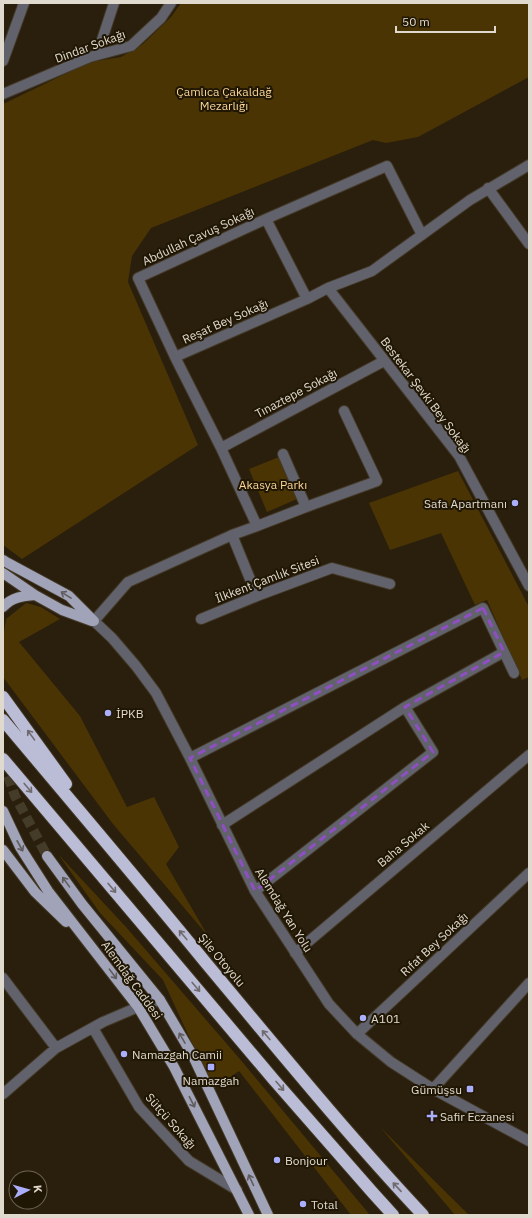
<svg xmlns="http://www.w3.org/2000/svg" width="532" height="1218" viewBox="0 0 532 1218" font-family="'IBM Plex Sans',sans-serif">
  <style>
    .green { fill: #4a3404 }
    .lines { fill: none; stroke-linecap: round; stroke-linejoin: round }
    .major-tunnel { stroke: #453b29; stroke-width: 10; stroke-dasharray: 10 5; stroke-linecap: butt }
    .minor-casing { stroke: #433927; stroke-width: 12 }
    .major-casing { stroke: #433927; stroke-width: 12 }
    .highway-casing { stroke: #433927; stroke-width: 14 }
    .minor { stroke: #61626c; stroke-width: 10 }
    .major { stroke: #a1a3b8; stroke-width: 10 }
    .highway { stroke: #bbbdd6; stroke-width: 12 }
    .oneway { stroke: #605c5e }
    .oneway2 { stroke: #6e6a6d }
    .marked { fill: none; stroke: #8f4fc2; stroke-width: 3; stroke-dasharray: 8 5; stroke-linejoin: round }
    .poi-dot { fill: #abaffb; stroke: #201604; stroke-width: 1.5 }
    .labels { text-anchor: middle; dominant-baseline: central; stroke-width: 4; stroke-linejoin: round; paint-order: stroke }
    .street-label { font-size: 12px; fill: #e0d9cd; stroke: #201604 }
    .park-label { font-size: 12px; fill: #fad699; stroke: #201604 }
    .poi-label { font-size: 12px; fill: #e0d9cd; stroke: #201604; text-anchor: start }
  </style>
  <rect width="100%" height="100%" fill="#2a1f0c"/>
  <!-- green -->
  <path class="green" d="M181,3h348v74l-111,60 -32,6 -13,-3 -222,88 -19,28 -4,26 70,163 -176,114 -19,-14v-441l87,-42 31,-5 22,-13 28,-27z
    M279,457l18,42 -30,13 -18,-43z
    M458,471l71,136v70l-7,3 -35,-80 -12,5 -34,-72 -51,17 -21,-47z
    M26,603l15,4 19,12 -41,23 61,74 47,91 27,-10 25,50 -13,17 42,72 -95,-112 -110,-147v-39l3,-19z
    M58,854l68,73 113,131 131,157h-19l-112,-144 -26,18 -50,-109 -63,-67z
    M380,1127l89,88h-14z"/>
  <g class="lines">
    <!-- major-tunnel -->
    <path class="major-tunnel" d="M3,762l12,34 32,60"/>
    <defs>
      <path id="minor" d="M97,55l17,-52
        M3,61l21,-58
        M3,94l87,-37 41,-11 30,-28 10,-15
        M529,165l-59,35 -98,71 -44,17 -21,11 -132,58 46,91 36,78 -25,9 -104,47 -34,39 18,17 24,28 20,27 34,65 65,133 74,113 28,30 34,28 42,27 96,52
        M488,188l41,56
        M266,219l121,-53 35,69
        M328,288l131,168 70,130
        M175,357l-37,-79 128,-59 41,80
        M221,448l163,-87
        M283,454l23,53 71,-26 -33,-70
        M257,526l49,-19
        M232,535l25,61
        M201,619l56,-23 75,-28 58,16
        M190,758l293,-150 31,65
        M222,825l183,-118 99,-55
        M255,891l178,-139 -28,-45
        M295,953l234,-198
        M3,978l53,70
        M93,1028l46,79 50,54 48,29
        M357,1034l172,-161
        M433,1089l96,-106
        M3,1094l53,-46 47,-26 35,-15 22,-7"/>
      <path id="major" d="M3,560l3,2 63,34 25,25
        M3,573l32,22 27,15 30,11
        M3,607c9,-10 20,-11 32,-12
        M3,811l17,36 28,44 90,116 36,60 75,148
        M3,850l32,42 31,30
        M47,856l35,48 78,96 33,56 75,159"/>
      <path id="highway" d="M3,697l63,87
        M3,720c68,81 136,161 203,243 71,85 141,171 217,252
        M3,759l271,321 99,113 20,22"/>
    </defs>
    <!-- minor casing -->
    <use href="#minor" class="minor-casing"/>
    <!-- major casing -->
    <use href="#major" class="major-casing"/>
    <!-- highway casing -->
    <use href="#highway" class="highway-casing"/>
    <!-- minor -->
    <use href="#minor" class="minor"/>
    <!-- major -->
    <use href="#major" class="major"/>
    <!-- highway -->
    <use href="#highway" class="highway"/>
  </g>
  <!-- one-way arrows -->
  <defs><path id="oneway-shaft" d="M-6 0H5M1.5-3L5.5 0L1.5 3" fill="none" stroke-width="1.6" stroke-linecap="round" stroke-linejoin="round"/></defs>
  <g class="oneway">
    <use href="#oneway-shaft" transform="translate(66 595) rotate(-148)"/>
    <use href="#oneway-shaft" transform="translate(20 846) rotate(61)"/>
    <use href="#oneway-shaft" transform="translate(66 882) rotate(-126)"/>
    <use href="#oneway-shaft" transform="translate(113 974) rotate(53)"/>
    <use href="#oneway-shaft" transform="translate(182 1038) rotate(-120)"/>
    <use href="#oneway-shaft" transform="translate(192 1102) rotate(63)"/>
    <use href="#oneway-shaft" transform="translate(251 1180) rotate(-115)"/>
  </g>
  <g class="oneway2">
    <use href="#oneway-shaft" transform="translate(31 735) rotate(-126)"/>
    <use href="#oneway-shaft" transform="translate(28 788) rotate(50)"/>
    <use href="#oneway-shaft" transform="translate(112 888) rotate(50)"/>
    <use href="#oneway-shaft" transform="translate(183 935) rotate(-130)"/>
    <use href="#oneway-shaft" transform="translate(196 987) rotate(50)"/>
    <use href="#oneway-shaft" transform="translate(266 1035) rotate(-130)"/>
    <use href="#oneway-shaft" transform="translate(280 1086) rotate(49)"/>
    <use href="#oneway-shaft" transform="translate(397 1187) rotate(-133)"/>
  </g>
  <!-- marked area -->
  <path class="marked" d="M483,608l21,44 -99,55 28,45 -178,139 -65,-133z"/>
  <!-- markers -->
  <g class="poi-dot">
    <circle cx="515" cy="503" r="4"/>
    <circle cx="108" cy="713" r="4"/>
    <circle cx="363" cy="1018" r="4"/>
    <circle cx="124" cy="1054" r="4"/>
    <rect x="207" y="1063" width="8" height="8" rx="2"/>
    <rect x="466" y="1085" width="8" height="8" rx="2"/>
    <path d="M430 1110h4v4h4v4h-4v4h-4v-4h-4v-4h4z"/>
    <circle cx="277" cy="1160" r="4"/>
    <circle cx="303" cy="1204" r="4"/>
  </g>
  <g class="labels">
    <!-- street labels -->
    <g class="street-label">
      <text transform="translate(90 46) rotate(-20)">Dindar Sokağı</text>
      <text transform="translate(198 236) rotate(-25)">Abdullah Çavuş Sokağı</text>
      <text transform="translate(225 321) rotate(-24)">Reşat Bey Sokağı</text>
      <text transform="translate(296 393) rotate(-28)">Tınaztepe Sokağı</text>
      <text transform="translate(426 395) rotate(53)">Bestekar Şevki Bey Sokağı</text>
      <text transform="translate(267 579) rotate(-21)">İlkkent Çamlık Sitesi</text>
      <text transform="translate(403 844) rotate(-40)">Baha Sokak</text>
      <text transform="translate(284 910) rotate(58)">Alemdağ Yan Yolu</text>
      <text transform="translate(434 944) rotate(-43)">Rıfat Bey Sokağı</text>
      <text transform="translate(222 960) rotate(50)">Şile Otoyolu</text>
      <text transform="translate(132 980) rotate(54)">Alemdağ Caddesi</text>
      <text transform="translate(171 1121) rotate(49)">Sütçü Sokağı</text>
    </g>
    <!-- park labels -->
    <g class="park-label">
      <text x="224" y="91">Çamlıca Çakaldağ<tspan x="224" dy="14">Mezarlığı</tspan></text>
      <text x="273" y="484">Akasya Parkı</text>
    </g>
    <!-- poi labels -->
    <g class="poi-label">
      <text x="507" y="503" text-anchor="end">Safa Apartmanı</text>
      <text x="116" y="713">İPKB</text>
      <text x="371" y="1018">A101</text>
      <text x="132" y="1054">Namazgah Camii</text>
      <text x="211" y="1080" text-anchor="middle">Namazgah</text>
      <text x="462" y="1089" text-anchor="end">Gümüşsu</text>
      <text x="440" y="1116">Safir Eczanesi</text>
      <text x="285" y="1160">Bonjour</text>
      <text x="311" y="1204">Total</text>
    </g>
  </g>
  <!-- border -->
  <rect width="532" height="1218" fill="none" stroke="#e0d9cd" stroke-width="8"/>
  <!-- north arrow -->
  <g transform="translate(28 1190) rotate(84)"><circle r="19" fill="#201604" stroke="#6d6454"/>
  <path d="M0-3L7 15L0 10L-7 15Z" fill="#abaffb"/>
  <text y="-6" font-size="11" font-weight="bold" text-anchor="middle" fill="#e0d9cd">K</text>
  </g>
  <!-- scale -->
  <path d="M396 26v6h99v-6" fill="none" stroke="#e0d9cd" stroke-width="2"/>
  <text x="402" y="26" font-size="12" fill="#e0d9cd" stroke="#201604" stroke-width="3" paint-order="stroke">50 m</text>
</svg>
